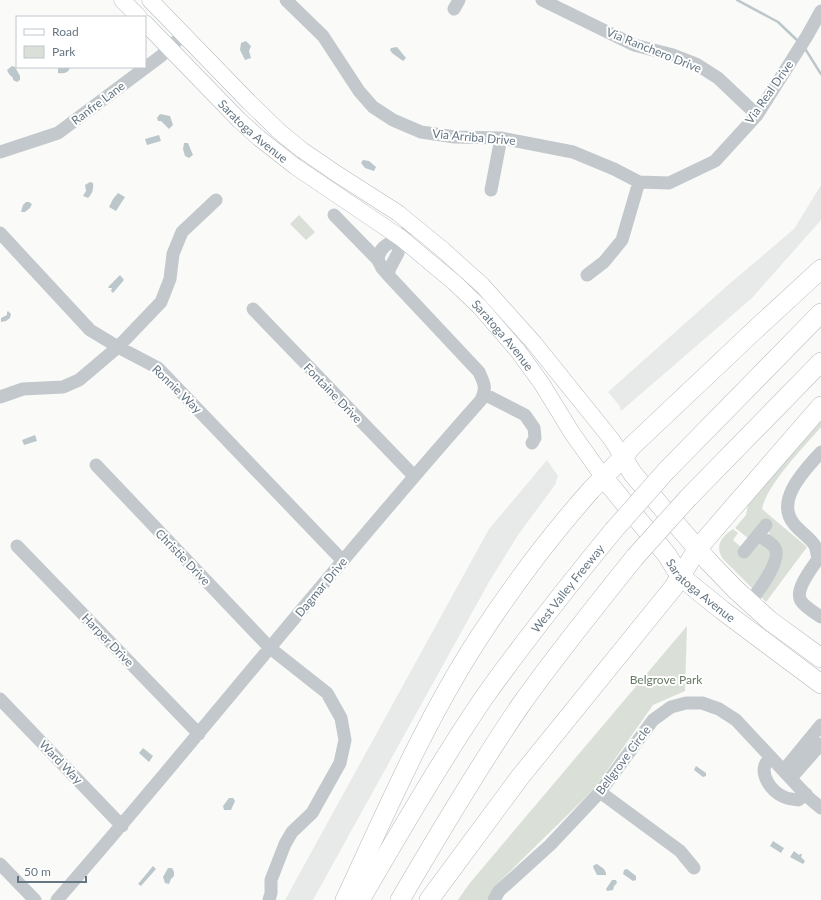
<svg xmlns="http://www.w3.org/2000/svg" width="821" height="900" viewBox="0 0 821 900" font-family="Lato,sans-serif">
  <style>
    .built { fill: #e8e9e9 }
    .green { fill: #dadfd7 }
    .water { fill: #bbc7cb }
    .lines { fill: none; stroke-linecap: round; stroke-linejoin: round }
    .stream { stroke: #bbc7cb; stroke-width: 2.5 }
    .major-casing { stroke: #b5babe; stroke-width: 17 }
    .highway-casing { stroke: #b4b9bd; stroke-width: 20 }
    .minor { stroke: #c3c8cc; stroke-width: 13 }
    .major { stroke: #fff; stroke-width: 16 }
    .highway { stroke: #fff; stroke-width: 19 }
    .highway-bridge-casing { stroke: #b4b9bd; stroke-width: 20; stroke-linecap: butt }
    .highway-bridge { stroke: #fff; stroke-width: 19 }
    .labels { text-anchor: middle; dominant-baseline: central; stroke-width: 4; stroke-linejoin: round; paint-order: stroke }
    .street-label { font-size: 12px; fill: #657683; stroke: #fff }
    .park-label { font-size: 12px; fill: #687a64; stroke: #fff }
  </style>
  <rect width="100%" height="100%" fill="#fafaf8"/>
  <!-- built -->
  <path class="built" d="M821,185v35l-69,78 -131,113 -2,-6 -11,-13 120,-107 66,-56z
    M547,460l11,16 -3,9 -37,50 -29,47 -176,318h-28l204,-371z"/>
  <!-- green -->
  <path class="green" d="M299,215l16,17 -9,8 -16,-16z
    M821,421v6c-17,20 -54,57 -59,82l45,38 -41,55 -7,-7 19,-34 -9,-29 -21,6 -13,-10 11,-13 2,-10z
    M733,529l5,4 -5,7 10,9 15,-6h8l7,13 -20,33 -30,-30c-9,-13 -1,-23 10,-30z
    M687,626l-2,65 -32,14 -59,84 -96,94 -11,17h-29l11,-16z"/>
  <!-- water -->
  <path class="water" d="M246,41l5,5 -2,5 2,7 -6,2 -5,-10 1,-7z
    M397,47l9,11 -3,3 -11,-8 -2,-3 1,-2z
    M12,66l3,1 5,9v4l-3,2 -4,-2v-2l-4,-4 -2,-4z
    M60,67h9l1,1c-2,5 -7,6 -12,5v-4z
    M160,114l10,2 3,9 -4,4 -8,-8h-3l-1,-3z
    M159,135l2,6 -14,4 -2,-6z
    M184,143h4l5,12 -4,3 -4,-2 -2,-7z
    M363,160l6,1 7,6 -2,4 -9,-3 -4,-5z
    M90,182l3,1c1,6 -1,11 -5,15l-5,-2 3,-5 -1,-6z
    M118,193l7,4 -9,14 -7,-4 4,-8z
    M29,202l3,2 -2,4 -5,4h-4l2,-7 3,-3z
    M120,275l4,5 -11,13 -2,-2 1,-3h-3l-1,-1z
    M8,311l3,3 -1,4 -4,3 -5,1v-4l6,-3v-3z
    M35,435l2,6 -13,4 -2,-5z
    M143,748l10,8 -4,6 -10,-9z
    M696,766l10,7v3l-3,1 -9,-7z
    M229,798h4l2,3 -4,9h-7l-1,-4z
    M773,841l11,7 -3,5 -11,-7z
    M794,851l5,4 1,-1h2l-1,3 4,4 -2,3 -13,-7z
    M597,864l7,5 2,4v2h-9l-4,-8 1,-2z
    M153,866l3,3 -15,17 -3,-2z
    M168,868h4l2,4v4l-3,3 -2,5 -4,-1 -2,-6z
    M627,869l9,7v4l-3,1 -10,-7 1,-4z
    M612,880h4l1,3 -3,3 -1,4 -6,1 -1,-2z"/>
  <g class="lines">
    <!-- stream -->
    <path class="stream" d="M737,0l41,22 21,20
      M804,47l17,27"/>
    <defs>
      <g id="major">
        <path d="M122,0l17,17"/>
        <path d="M150,0l99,102 32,31 21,17 35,24 61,39 44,36 40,36 52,58 78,97 11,18"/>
        <path id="s1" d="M145,23l94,97 20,18 37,29 105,71 54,45 25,24 38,44 24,33 30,49 32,45"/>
      </g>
      <g id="highway">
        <path d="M623,458l10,16 75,87 27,28 34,31 52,38"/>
        <path d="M666,471l155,-158"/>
        <path id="s2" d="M604,478l63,77 13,21 42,34 99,74"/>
        <path d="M688,498l133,-136"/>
        <path d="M345,900c41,-88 80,-179 133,-261 34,-52 72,-103 113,-149 14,-15 29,-28 41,-44l126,-119 63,-58"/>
        <path id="s3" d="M360,900c40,-68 79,-136 123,-201 41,-58 85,-113 130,-168"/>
        <path d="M400,900c38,-65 77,-131 120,-194 36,-51 76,-100 115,-149"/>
        <path d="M429,900l91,-123 153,-189 25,-40 123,-142"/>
      </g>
    </defs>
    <!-- major casing -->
    <use href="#major" class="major-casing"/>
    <!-- highway casing -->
    <use href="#highway" class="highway-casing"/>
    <!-- minor -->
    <path class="minor" d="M286,0l37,36 36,55 14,16 20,13 28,12 34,5 46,1 72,14 41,17 25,13 30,1 46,-22 42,-46 50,-79 14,-25
      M542,0l92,45 39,10 23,9 22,14 39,37
      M454,9l5,-9
      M0,152l58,-19 103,-77 23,-22
      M491,190l10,-52
      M0,233l90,97 28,17 40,21 185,193
      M378,260c2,-19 18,-16 28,-28
      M388,275l2,-7 8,-15 3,-15
      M587,275l17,-13 18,-22 17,-58
      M253,309l161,167
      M484,394l41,21 9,13 1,10 -3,5
      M0,397l23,-8 40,-2 16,-7 39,-33 43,-45 9,-23 3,-25 9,-22 34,-32
      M821,452c-15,17 -47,48 -27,72 5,7 18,15 21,22 2,4 2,9 3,13 -6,9 -24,31 -17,42 4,6 14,12 20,16
      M96,465l174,183 57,45 14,25 4,22 -5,23 -28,50 -20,19 -7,12 -14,36v13l-2,7
      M17,546l182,188
      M744,552l22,-27
      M749,603c8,-10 33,-43 26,-55 -4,-6 -11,-9 -17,-13
      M0,699l122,127
      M771,757c-2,2 -5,5 -6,8 -4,12 7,26 17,31 5,3 11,3 16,4l8,-6
      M784,770l37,-45
      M791,778l30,-34
      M600,792l80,59 14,17
      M0,864l35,36
      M57,900c144,-165 279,-337 424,-500 6,-13 3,-17 -2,-28l-91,-97 -6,-7 -4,-8 -44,-45
      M494,900l5,-9 51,-46 50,-53 53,-72 18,-13 15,-4h16l17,6 17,11 73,78 12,10"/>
    <!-- major -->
    <use href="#major" class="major"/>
    <!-- highway -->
    <use href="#highway" class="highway"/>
    <defs>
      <path id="highway-bridge" d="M613,531l53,-60
        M635,557l53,-59"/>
    </defs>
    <!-- highway-bridge casing -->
    <use href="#highway-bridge" class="highway-bridge-casing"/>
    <!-- highway-bridge -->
    <use href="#highway-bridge" class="highway-bridge"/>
  </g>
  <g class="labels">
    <!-- street labels -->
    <g class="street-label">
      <text transform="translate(654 50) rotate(22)">Via Ranchero Drive</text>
      <text transform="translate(769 92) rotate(-55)">Via Real Drive</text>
      <text transform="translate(98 103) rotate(-37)">Ranfre Lane</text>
      <text stroke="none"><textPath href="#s1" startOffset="153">Saratoga Avenue</textPath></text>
      <text transform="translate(474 137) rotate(5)">Via Arriba Drive</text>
      <text stroke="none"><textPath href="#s1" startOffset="477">Saratoga Avenue</textPath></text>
      <text transform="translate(177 389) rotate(44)">Ronnie Way</text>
      <text transform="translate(333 393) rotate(46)">Fontaine Drive</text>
      <text transform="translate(183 557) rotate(46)">Christie Drive</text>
      <text transform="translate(321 587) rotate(-50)">Dagmar Drive</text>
      <text stroke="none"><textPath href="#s3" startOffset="375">West Valley Freeway</textPath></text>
      <text stroke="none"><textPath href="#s2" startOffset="149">Saratoga Avenue</textPath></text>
      <text transform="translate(108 640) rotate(46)">Harper Drive</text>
      <text transform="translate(623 760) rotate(-53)">Bellgrove Circle</text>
      <text transform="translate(61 762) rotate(46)">Ward Way</text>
    </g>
    <!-- park labels -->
    <g class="park-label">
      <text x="666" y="679">Belgrove Park</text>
    </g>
  </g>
  <!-- legend -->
  <rect x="16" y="16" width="130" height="52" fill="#ffffff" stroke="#c1c8cd"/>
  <rect x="24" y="29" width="20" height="6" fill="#ffffff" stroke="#c1c8cd"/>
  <text x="52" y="36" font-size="12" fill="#657683">Road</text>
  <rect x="24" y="46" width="20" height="12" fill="#dadfd7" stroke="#c1c8cd"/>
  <text x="52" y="56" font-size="12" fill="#657683">Park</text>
  <!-- scale -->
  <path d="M18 876v6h68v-6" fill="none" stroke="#657683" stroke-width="2"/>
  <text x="24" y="876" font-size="12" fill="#657683" stroke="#ffffff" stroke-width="3" paint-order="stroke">50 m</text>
</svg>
